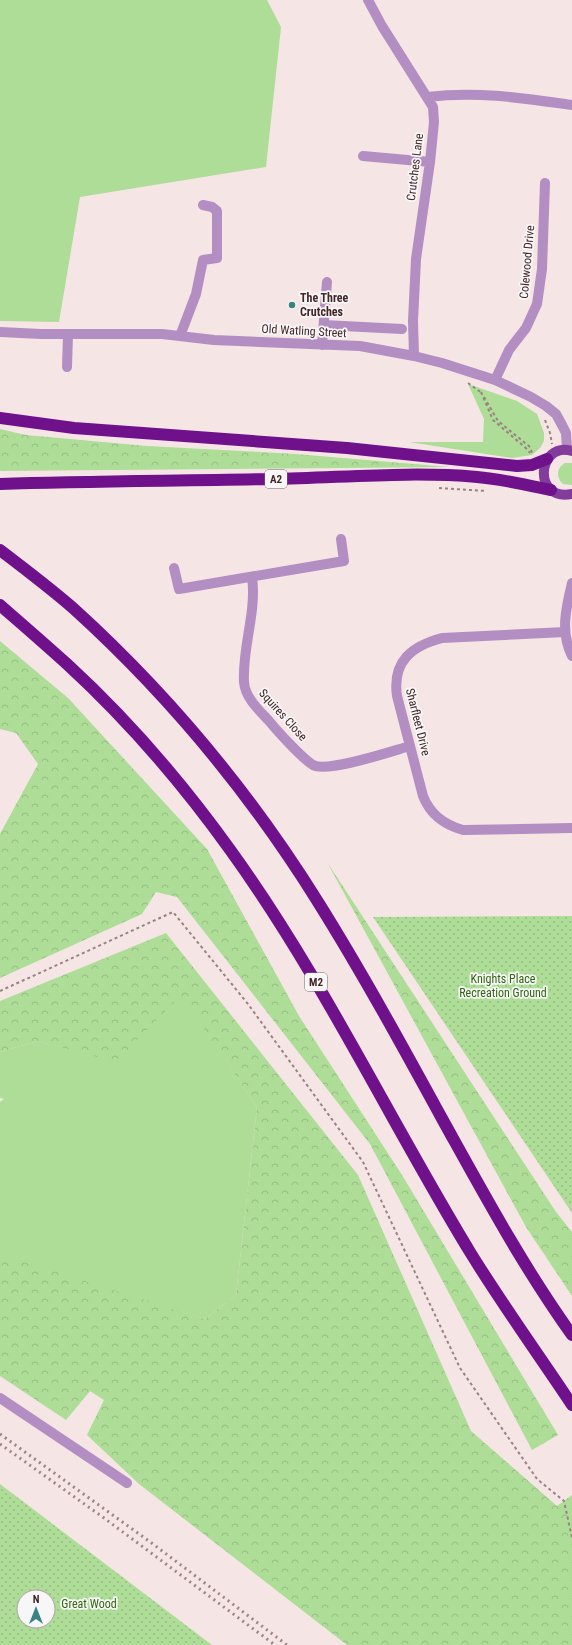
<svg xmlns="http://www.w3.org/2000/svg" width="572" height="1645" viewBox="0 0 572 1645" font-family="'Roboto Condensed',sans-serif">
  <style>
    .grass { fill: #addd97 }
    .forest { fill: url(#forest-crowns) }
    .park { fill: url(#park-dots); fill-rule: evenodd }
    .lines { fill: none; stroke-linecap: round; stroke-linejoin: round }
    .path { stroke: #9a8283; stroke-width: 2; stroke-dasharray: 3 3; stroke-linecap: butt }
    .minor { stroke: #b38ec2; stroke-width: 10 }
    .major { stroke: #833c9b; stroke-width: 10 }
    .highway { stroke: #70118c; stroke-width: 12 }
    .rail { stroke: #9e8586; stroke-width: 3; stroke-dasharray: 2 4; stroke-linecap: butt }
    .poi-dot { fill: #3a8383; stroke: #f7f7f7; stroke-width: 1.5 }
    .labels { text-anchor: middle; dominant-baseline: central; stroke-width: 3.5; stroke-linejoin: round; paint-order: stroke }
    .shield { fill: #f7f7f7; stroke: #7a6465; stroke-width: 1 }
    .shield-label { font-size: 11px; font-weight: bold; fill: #452527 }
    .street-label { font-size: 12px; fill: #452527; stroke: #f7f7f7 }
    .poi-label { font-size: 12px; font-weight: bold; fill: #452527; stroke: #f7f7f7; text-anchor: start }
    .park-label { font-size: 12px; fill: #326510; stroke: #f7f7f7 }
  </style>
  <defs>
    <pattern id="forest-crowns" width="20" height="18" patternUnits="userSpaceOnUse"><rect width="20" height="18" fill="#addd97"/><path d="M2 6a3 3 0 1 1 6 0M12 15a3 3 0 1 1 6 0" fill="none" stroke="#96be82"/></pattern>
    <pattern id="park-dots" width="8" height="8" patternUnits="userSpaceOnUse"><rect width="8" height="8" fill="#addd97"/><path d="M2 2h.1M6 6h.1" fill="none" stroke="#96be82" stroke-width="1.8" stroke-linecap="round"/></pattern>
  </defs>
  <rect width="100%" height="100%" fill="#f6e5e5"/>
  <!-- grass -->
  <path class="grass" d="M0,0h267l14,27 -15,140 -186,30 -21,125 -59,-1z
    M468,384l49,17 20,13 7,19v8l-4,7 -8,7 -20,3 -103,-16h74l1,-23z
    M565,463h7v22l-9,-1c-7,-6 -7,-16 2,-21z
    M181,994l76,113 -21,188 -31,24 -205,-61v-156l4,-3 -4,-1v-46l38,-11 78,20z"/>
  <!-- forest -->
  <path class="forest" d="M0,429l26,6 121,11 149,8 153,13 -449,4z
    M0,641l68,57 139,151 92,167 103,159 156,260 -26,15 -162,-306 -193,-247 -21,-5 -14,22 -142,64v-144l38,-70 -22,-31 -16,-4z
    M327,862l229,350 16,20v64l-46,-69z
    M166,933l192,242 113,256 86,75 15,-11v150h-225l-208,-161 -52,-49 17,-35 -14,-9 -24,29 -66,-44v-122l205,65 31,-24 21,-188 -76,-112 -65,67 -78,-21 -38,11v-51z"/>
  <!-- park -->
  <path class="park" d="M572,916v297l-199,-296z
    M0,1484l212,161h-212zM24,1597h24v24h-24z"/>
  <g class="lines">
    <!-- path -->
    <path class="path" d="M468,383l14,10
      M481,392l12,28 34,29 3,4
      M484,397l14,24 32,26 2,6
      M545,420l5,13 2,11
      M439,488l47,3
      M0,991l173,-79 75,92 115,158 97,206 77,111 27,22 8,37"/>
    <!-- minor -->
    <path class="minor" d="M368,0l14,26 51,81 1,15 -4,40 -14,97 -3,62 1,35
      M427,97c51,-6 95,1 145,8
      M363,156l67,6
      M324,325l78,4
      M0,332l41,2h121l52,6 146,6 54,10 28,7 53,17 36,17 15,9 10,8 6,11 4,8 1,17
      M180,336l16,-42 7,-34 14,-2v-47l-5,-4 -9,-2
      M322,345l5,-63
      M67,367l1,-33
      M495,380l14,-30 17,-22 11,-24 5,-35 3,-86
      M174,568l5,21 165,-28 -3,-22
      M252,577c5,35 -10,70 -8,105 1,16 16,29 26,40 8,10 33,37 43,43 15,8 79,-14 97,-19
      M572,583c-6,25 -12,49 0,73
      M565,632l-123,6c-30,8 -50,23 -45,58l26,100c7,18 22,29 40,34l109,-2
      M0,1398l127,85"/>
    <!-- major -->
    <path class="major" d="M572,451c-35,-10 -40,51 0,43"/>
    <!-- highway -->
    <path class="highway" d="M0,418l74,10 273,20 170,18 15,-1 15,-6
      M0,484c91,-3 181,-3 272,-5 68,-1 136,-8 205,-2 25,2 49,8 74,13
      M0,550c25,19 50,38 73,58 95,86 177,185 245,294 45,72 86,147 127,222 40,72 79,144 127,211
      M0,605c23,20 45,39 67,59 61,56 116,120 164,187 91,126 158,268 239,401 32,52 68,102 102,153"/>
    <!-- rail -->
    <path class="rail" d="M0,1434l153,110 134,101
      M0,1444l104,74 171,127"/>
  </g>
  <!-- markers -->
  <circle class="poi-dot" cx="292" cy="305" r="4"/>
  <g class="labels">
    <!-- shield labels -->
    <g class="shield">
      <rect x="265" y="470" width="22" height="18" rx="3"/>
      <rect x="305" y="973" width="22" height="18" rx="3"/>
    </g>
    <g class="shield-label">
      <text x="276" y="479">A2</text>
      <text x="316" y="982">M2</text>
    </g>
    <!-- street labels -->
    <g class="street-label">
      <text transform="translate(415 167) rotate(-83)">Crutches Lane</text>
      <text transform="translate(527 262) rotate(-85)">Colewood Drive</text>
      <text transform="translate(304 331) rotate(3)">Old Watling Street</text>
      <text transform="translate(283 715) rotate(48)">Squires Close</text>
      <text transform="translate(418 722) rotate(76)">Sharfleet Drive</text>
    </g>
    <!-- poi labels -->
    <g class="poi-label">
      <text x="300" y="298">The Three<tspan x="300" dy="14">Crutches</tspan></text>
    </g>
    <!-- park labels -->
    <g class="park-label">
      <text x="503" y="979">Knights Place<tspan x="503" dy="14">Recreation Ground</tspan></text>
      <text x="89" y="1604">Great Wood</text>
    </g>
  </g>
  <!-- north arrow -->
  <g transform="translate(36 1609)"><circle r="19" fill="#f7f7f7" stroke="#b0a3a4"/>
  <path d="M0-3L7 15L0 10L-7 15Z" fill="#3a8383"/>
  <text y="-6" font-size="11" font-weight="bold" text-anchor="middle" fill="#452527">N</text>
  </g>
</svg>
